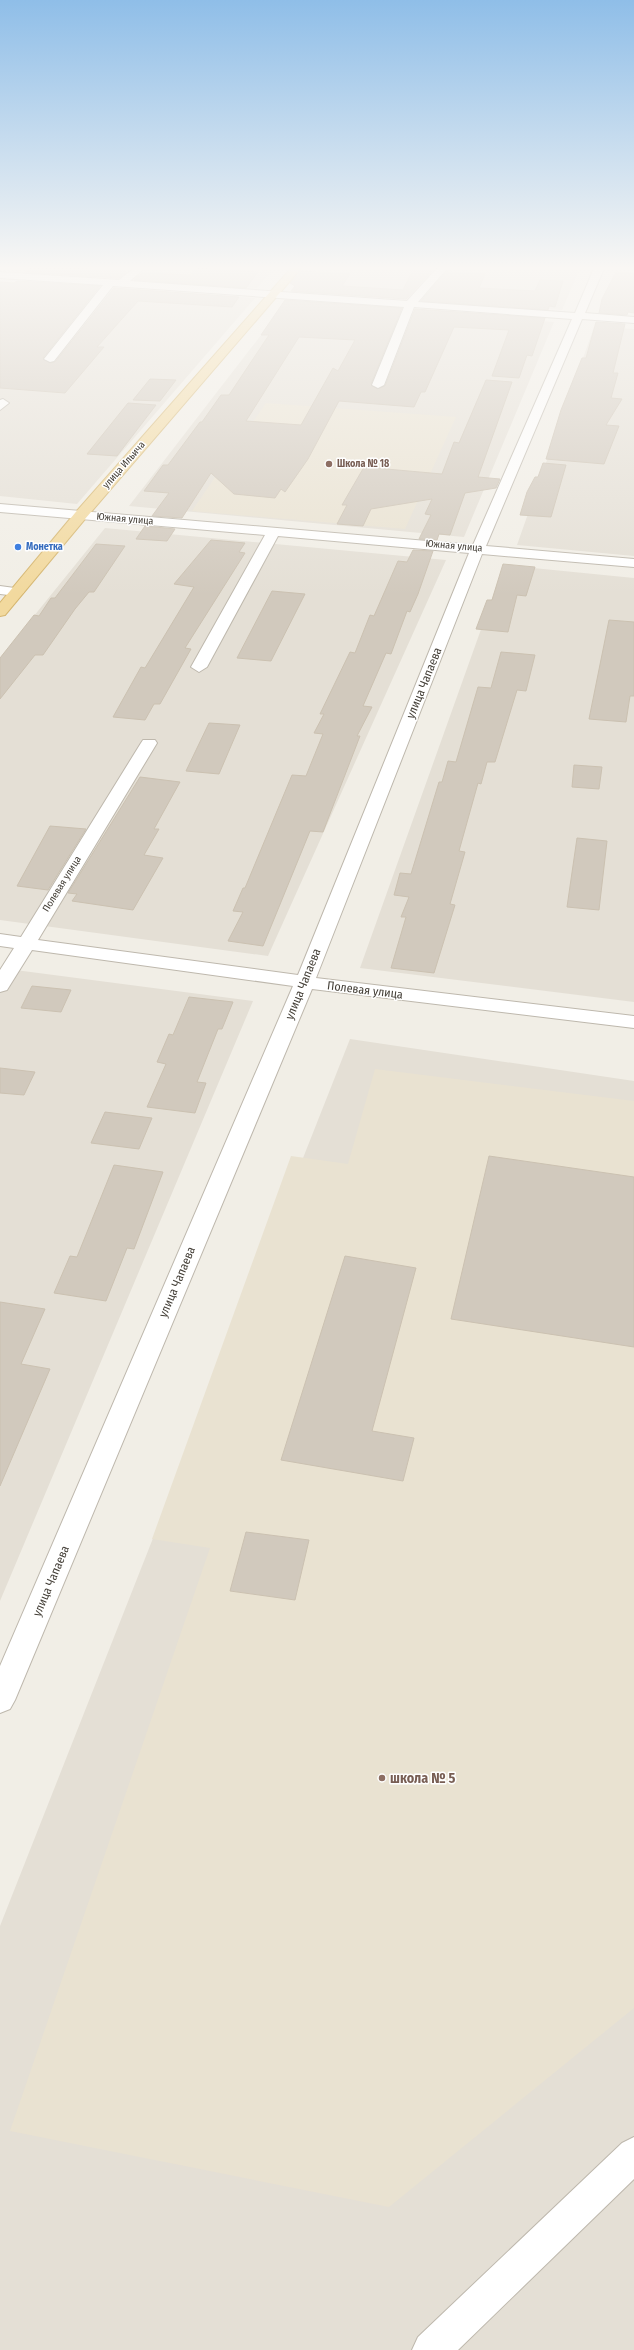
<svg xmlns="http://www.w3.org/2000/svg" width="634" height="2350" viewBox="0 0 634 2350" font-family="'Fira Sans Condensed',sans-serif">
  <style>
    .residential { fill: #e4dfd5 }
    .education { fill: #e9e2d1 }
    .building { fill: #d1c9bd; stroke: #cbc1b1; fill-rule: evenodd }
    .lines { fill: none; stroke-linecap: round; stroke-linejoin: round }
    .minor-casing { stroke: #beb8ad; stroke-width: 2 }
    .major-casing { stroke: #d5b670; stroke-width: 2 }
    .minor { fill: #fff; fill-rule: evenodd }
    .major { fill: #f2d99e; fill-rule: evenodd }
    .education-dot { fill: #8d6e63; stroke: #fff; stroke-width: 1.5 }
    .shop-dot { fill: #3f7fe0; stroke: #fff; stroke-width: 1.5 }
    .labels { text-anchor: middle; dominant-baseline: central; stroke-width: 3; stroke-linejoin: round; paint-order: stroke }
    .far-education-label { font-size: 10px; font-weight: bold; fill: #785e54; stroke: #fff; text-anchor: start }
    .far-street-label { font-size: 10px; fill: #433e36; stroke: #fff }
    .far-shop-label { font-size: 10px; font-weight: bold; fill: #366cbe; stroke: #fff; text-anchor: start }
    .street-label { font-size: 12px; fill: #433e36; stroke: #fff }
    .near-education-label { font-size: 14px; font-weight: bold; fill: #785e54; stroke: #fff; text-anchor: start }
  </style>
  <rect width="100%" height="100%" fill="#f1eee6"/>
  <!-- residential -->
  <path class="residential" d="M17,266h259l-19,22 -248,-16z
    M314,266h267l-19,44 -270,-18z
    M0,282l255,16 -178,206 -77,-8z
    M285,304l269,18 -90,215 -335,-31z
    M594,327l40,2v227l-117,-11z
    M105,528l341,32 -178,396 -268,-36v-262z
    M504,565l130,13v424l-274,-34z
    M0,968l253,33 -253,600z
    M350,1039l284,42v1269h-634v-424z"/>
  <!-- education -->
  <path class="education" d="M266,403l190,14 -51,112 -213,-18z
    M375,1069l259,32v907l-245,199 -379,-76 200,-583 -58,-9 139,-383 57,8z"/>
  <!-- building -->
  <path class="building" d="M33,266l92,5 2,1 -8,6 -93,-6z
    M196,268l62,4 -12,16 -112,-8 8,-7 48,2z
    M413,270l19,1 -26,28 -115,-8 4,-5 -5,-3 11,-12 49,3 -8,12 61,4z
    M446,272l39,2 -6,14 56,3 5,-11 23,1 -8,26 -6,-1 -1,4 -127,-9z
    M616,272l18,1v40l-6,-1 -1,3 -28,-2 3,-14z
    M17,281l83,5 -57,72 7,5 5,-1 59,-74 125,9 -7,10 -94,-6 -41,46h7l-39,46 -65,-5v-106l14,1z
    M285,300l117,8 -31,76 6,5 8,-3 30,-77 130,9 -13,38 -5,-1 -8,23 -27,-2 17,-46 -55,-3 -29,65h-4l-7,15 -75,-6 -31,58 -23,33 -4,-3 -6,9 -41,-4 -23,-21 -29,45 -30,-2 17,-23 -25,-2 19,-26h5l32,-43h2l19,-27h8l40,-60h-8zM299,337l56,3 -17,31 -5,-3 -32,57 -55,-4z
    M596,322l29,2 -12,49h5l-7,25 11,1 -16,26 13,1 -15,38 -58,-5 15,-49 21,-52h4z
    M150,379l26,1 -16,21 -27,-1z
    M486,380l26,2 -34,95 22,2 -4,9 -31,5 -15,42 -11,-1 -2,6 -18,-1 12,-24 -6,-1 7,-15 -61,10 -8,17 -26,-2 10,-19h-5l22,-38 78,7 12,-32 5,1z
    M128,403l28,2 -39,51 -30,-2z
    M543,463l23,2 -15,52 -31,-2 7,-23 8,-15h3z
    M145,526l30,3 -8,12 -31,-2z
    M211,540l34,3 -6,9 6,1 -60,95 6,1 -31,55h-6l-9,16 -32,-3 28,-50 4,1 49,-81 -20,-3z
    M96,544l29,2 -31,46h-5l-14,17 -32,46h-8l-35,44v-41l34,-43 5,1 12,-18h4z
    M413,550l20,1 -15,43 -8,18 -3,-1 -16,43 -5,-1 -23,53 9,1 -15,29h3l-37,96 -13,-1 -47,115 -35,-5 15,-29 -10,-1 10,-23h2l47,-113 14,1 17,-42 -9,-1 10,-19h-4l30,-62 5,1 15,-38 4,1 24,-55 9,1z
    M503,564l32,3 -9,29 -9,-1 -9,37 -32,-3 11,-29h5z
    M272,591l33,3 -34,67 -34,-3z
    M609,620l25,2v74h-4l-4,26 -37,-3z
    M501,652l34,3 -9,36 -9,-1 -22,72h-8l-6,22 -3,-1 -19,68 6,1 -15,52 5,1 -21,68 -43,-5 15,-51h-5l8,-20 -15,-2 6,-22 11,1 28,-92h3l6,-21 8,1 22,-75 13,1z
    M209,723l31,2 -21,49 -33,-3z
    M574,765l28,2 -3,22 -27,-2z
    M140,777l40,5 -26,47h5l-15,26 19,3 -30,52 -61,-9 5,-7 -9,-1z
    M50,826l36,3 -38,61 -31,-4z
    M577,838l30,3 -8,69 -32,-3z
    M32,986l39,4 -10,22 -40,-4z
    M189,997l44,5 -11,27h-4l-21,53 9,1 -11,30 -48,-6 19,-43 -9,-2 12,-28 4,1z
    M0,1068l35,4 -11,23 -24,-2z
    M105,1112l47,6 -13,31 -48,-6z
    M489,1156l145,21v170l-183,-28z
    M114,1165l49,7 -29,77 -7,-1 -21,53 -52,-8 16,-37 7,1z
    M345,1256l71,12 -44,163 42,7 -11,43 -122,-21z
    M0,1302l45,7 -24,55 29,5 -50,117z
    M246,1532l63,8 -14,60 -65,-9z"/>
  <g class="lines">
    <defs>
      <path id="minor" d="M137,266h10l-17,15 277,20 32,-35h10l-31,36 157,11 20,-47h10l-20,47 49,4v6l-52,-4 -96,227 148,13v8l-152,-13 -166,424 318,38v12l-322,-39 -297,711 -5,9 -10,4v-47l293,-680 -261,-36 -25,40 -7,2v-22l14,-22 -14,-2v-12l21,3 120,-194 2,-3h12l2,3 -119,197 260,35 171,-422 -191,-17 -71,131 -8,5 -8,-5 74,-132 -265,-23v-8l473,41 99,-226 -158,-12 -30,78 -6,3 -6,-3 32,-78 -291,-21 -59,75 -4,1 -6,-3 59,-74 -103,-7v-6l119,8z
        M3,399l6,4 -9,7v-10z
        M0,586l22,3 2,3 -7,4 -17,-2z
        M634,2137v42l-176,171h-46l6,-13 204,-194z"/>
      <path id="major" d="M293,266h10l-218,253 -80,96 -5,1v-13l75,-90z"/>
    </defs>
    <!-- minor casing -->
    <use href="#minor" class="minor-casing"/>
    <!-- major casing -->
    <use href="#major" class="major-casing"/>
    <!-- minor -->
    <use href="#minor" class="minor"/>
    <!-- major -->
    <use href="#major" class="major"/>
  </g>
  <!-- sky -->
  <linearGradient id="sky" x2="0" y2="1"><stop stop-color="#8fbee8"/><stop offset="0.45" stop-color="#f9f7f4"/><stop offset="1" stop-color="#f9f7f4" stop-opacity="0"/></linearGradient>
  <rect width="634" height="595" fill="url(#sky)"/>
  <!-- markers -->
  <g class="education-dot">
    <circle cx="329" cy="464" r="4"/>
    <circle cx="382" cy="1778" r="4"/>
  </g>
  <circle class="shop-dot" cx="18" cy="547" r="4"/>
  <g class="labels">
    <!-- far-education labels -->
    <g class="far-education-label">
      <text x="337" y="464">Школа № 18</text>
    </g>
    <!-- far-street labels -->
    <g class="far-street-label">
      <text transform="translate(124 465) rotate(-49)">улица Ильича</text>
      <text transform="translate(125 519) rotate(5)">Южная улица</text>
      <text transform="translate(454 546) rotate(5)">Южная улица</text>
      <text transform="translate(62 884) rotate(-58)">Полевая улица</text>
    </g>
    <!-- far-shop labels -->
    <g class="far-shop-label">
      <text x="26" y="547">Монетка</text>
    </g>
    <!-- street labels -->
    <g class="street-label">
      <text transform="translate(424 683) rotate(-68)">улица Чапаева</text>
      <text transform="translate(303 984) rotate(-68)">улица Чапаева</text>
      <text transform="translate(365 990) rotate(7)">Полевая улица</text>
      <text transform="translate(177 1282) rotate(-67)">улица Чапаева</text>
      <text transform="translate(51 1581) rotate(-67)">улица Чапаева</text>
    </g>
    <!-- near-education labels -->
    <g class="near-education-label">
      <text x="390" y="1778">школа № 5</text>
    </g>
  </g>
</svg>
